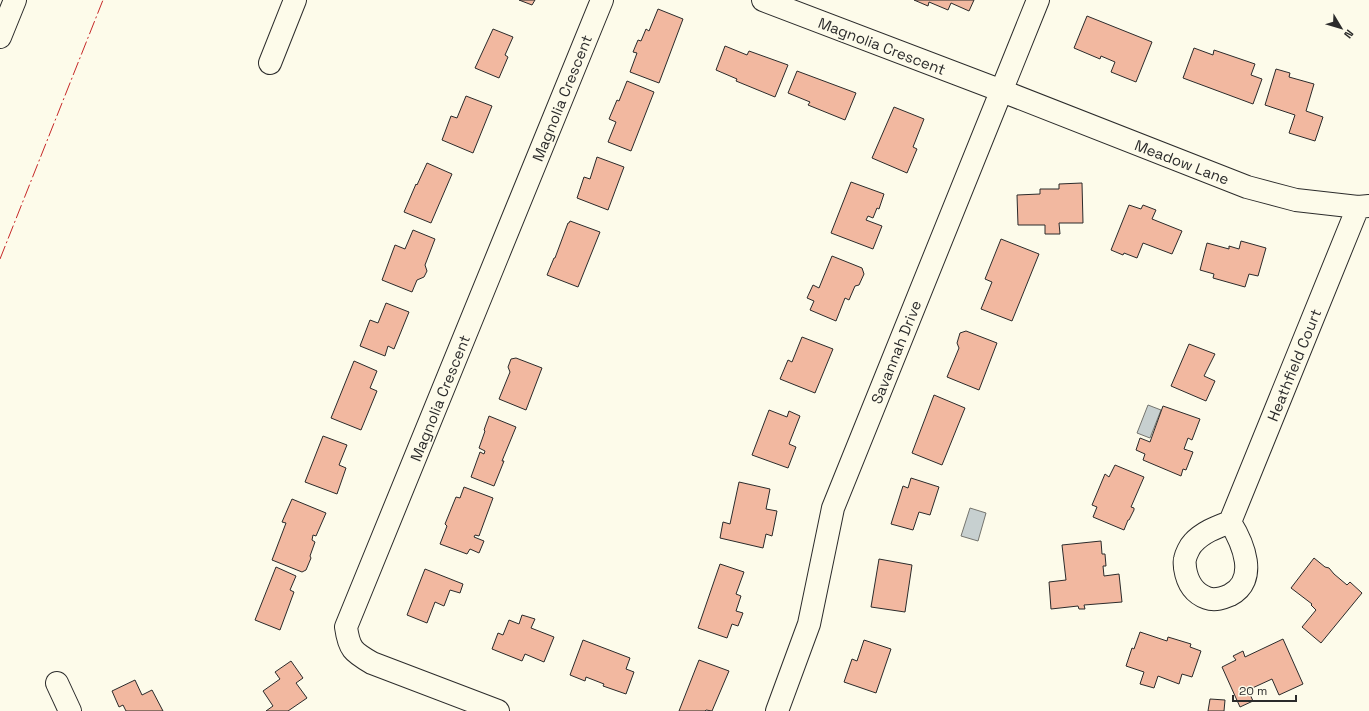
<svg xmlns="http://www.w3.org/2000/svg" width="1369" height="711" viewBox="0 0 1369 711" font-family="'Space Grotesk',sans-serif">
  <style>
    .water { fill: #c7d0d0; stroke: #74746e }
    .building { fill: #f2b8a0; stroke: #2b2b2b }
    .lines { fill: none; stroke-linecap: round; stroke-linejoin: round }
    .minor-casing { stroke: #2b2b2b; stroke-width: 24 }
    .highway-casing { stroke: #2b2b2b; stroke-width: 24 }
    .minor { stroke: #fdfbea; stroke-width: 22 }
    .highway { stroke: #fdfbea; stroke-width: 22 }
    .power { stroke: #c62828; stroke-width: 1; stroke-dasharray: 14 3 2 3; stroke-linecap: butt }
    .labels { text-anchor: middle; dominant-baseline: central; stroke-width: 3; stroke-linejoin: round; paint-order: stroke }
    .street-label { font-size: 15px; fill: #2b2b2b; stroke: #fdfbea }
  </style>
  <rect width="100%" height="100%" fill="#fdfbea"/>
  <!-- water -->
  <path class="water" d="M1148,405l13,5 -11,28 -13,-5z
    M970,508l16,5 -8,28 -17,-5z"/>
  <!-- building -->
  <path class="building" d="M519,0h16l-3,5z
    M914,0h60l-5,11 -18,-8 -3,7 -19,-8 -1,4z
    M658,9l25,10 -24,64 -29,-11 7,-19 -4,-1 5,-12 3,1 5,-12 3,2z
    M1087,16l65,26 -16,40 -25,-10 4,-10 -14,-6 -1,3 -26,-11z
    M493,29l20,8 -8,18 3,2 -9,21 -24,-10z
    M725,46l22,9 2,-4 39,14 -13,32 -39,-16 1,-2 -21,-9z
    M1194,48l19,7 1,-5 41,14 -4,11 11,4 -9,25 -70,-26z
    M1276,69l14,4 -1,4 25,7 -8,27 17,6 -8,24 -26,-8 6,-18 -30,-10z
    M797,71l59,22 -11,27 -37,-15 2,-3 -22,-9z
    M627,81l27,11 -23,59 -23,-9 8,-20 -7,-3 8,-19 2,1z
    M466,96l26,10 -19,47 -31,-13 9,-24 6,2z
    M894,107l30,12 -11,28 4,2 -10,24 -35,-15z
    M597,157l27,10 -16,43 -31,-12 7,-21 6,2z
    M427,163l25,11 -21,49 -27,-11 12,-28 1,1z
    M851,182l33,12 -5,15 -2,-1 -4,10 -5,-2 -2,4 16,6 -9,23 -42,-16z
    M1082,183l1,40h-24l1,11h-15v-9h-27l-1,-30 23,-1v-5h19v-5z
    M1129,205l12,4 2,-4 13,5 -4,9 30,12 -10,23 -29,-11 -6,15 -13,-5 -1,2 -12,-5z
    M570,221l30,11 -22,55 -31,-12 7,-17h1l13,-35h1z
    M413,230l22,9 -10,26 2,6 -3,6 -7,3 -5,12 -30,-12 13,-35 10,4z
    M1001,239l38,15 -27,67 -31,-12 11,-27 -7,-3z
    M1241,241l25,7 -8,28 -9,-2 -4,13 -32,-9 1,-4 -14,-4 7,-27 22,6v-3l10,3z
    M832,256l30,12 2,6 -5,11 -4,1 -6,14 -4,-2 -9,23 -26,-11 4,-9 -7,-3 6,-13 6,3z
    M386,303l23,9 -15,37 -6,-3 -3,10 -25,-10 10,-26 8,3z
    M966,331l31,12 -18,47 -32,-13 12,-29 -2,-5 3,-10z
    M802,337l31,12 -18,44 -35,-14 8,-19 4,2z
    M1189,344l26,10 -11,22 11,5 -9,20 -35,-15z
    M516,358l26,10 -16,42 -27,-11 11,-27 -2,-5 3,-8z
    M354,361l23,10 -7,17 7,3 -16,39 -30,-12z
    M934,395l31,13 -23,57 -30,-12z
    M1163,406l37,13 -8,21 -4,-2 -4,11 9,3 -7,18 -3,-1 -2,7 -38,-16 2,-6 -9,-4 4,-12 10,4z
    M769,410l18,7 2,-6 11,5 -11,28 7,3 -8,21 -36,-13z
    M489,416l27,11 -14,34h2l-10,25 -23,-9 9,-25 4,2 1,-3 -6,-3 6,-17 -1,-1z
    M323,436l24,9 -8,20 7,3 -9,26 -32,-12z
    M1115,465l29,12 -13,30 3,1v2l-5,10h-1l-4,10 -31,-13 4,-10 -5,-2 13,-31 4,3z
    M911,478l28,9 -9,28 -11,-3 -6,18 -22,-6 12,-38 5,2z
    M739,482l31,7 -4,20 11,2 -5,25 -6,-2 -3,14 -43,-10 3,-16 7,2z
    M464,487l29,11 -14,38 -4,-1 -1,2 10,4 -5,12 -9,-4 -3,5 -27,-10 7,-18 -2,-2 11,-27 4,1z
    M292,499l34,14 -10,23 -3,-1 -1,5 3,2 -5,14 1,2 -5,12 -4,2 -30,-12 14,-37 -4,-1z
    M1101,541l1,13h3l1,12h-3l1,10 15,-2 3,28 -38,3 1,4h-6l-1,-3 -27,3 -2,-27 17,-2 -4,-35z
    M1314,558l11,9 4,1 5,6 13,11 3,-3 12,11 -41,50 -19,-16 14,-17 -5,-5 1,-1 -21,-16z
    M879,559l33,6 -7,47 -34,-5z
    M720,564l24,8 -8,22 5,2 -5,15 7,2 -5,13 -6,-2 -5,14 -29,-10z
    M276,567l20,9 -6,14 4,2 -14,38 -25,-10z
    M425,569l38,15 -3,9 -10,-3 -6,16 -9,-4 -8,21 -20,-8z
    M522,615l13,4 -4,9 23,9 -10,25 -19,-8 -3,7 -30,-12 6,-16 5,2 6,-15 10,4z
    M1140,632l27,9 1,-4 23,7 -1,3 11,4 -9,26 -10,-3 -3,10 -21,-8 -4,12 -14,-4 4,-12 -18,-6 6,-18 2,1z
    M1283,639l20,45 -24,11 -7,-16 -24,11 5,11 -13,6 -18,-40 14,-7 -3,-4 10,-5 2,6z
    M583,640l47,18 -4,11 8,3 -8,22 -23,-8 1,-2 -18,-7 -1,4 -15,-6z
    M864,640l27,9 -15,44 -32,-11 8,-23 5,2z
    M699,660l30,11 -17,40 -6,-1 -1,1h-26z
    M291,661l12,17 -7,5 11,15 -19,13h-22l7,-5 -10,-15 17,-12 -5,-7z
    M135,680l7,15 10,-5 11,21h-37l-3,-6 -4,2 -7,-16z
    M1210,699l15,1 -1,11h-16z"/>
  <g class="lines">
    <defs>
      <path id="minor" d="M763,0l239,91 245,96 49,13 62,7 11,-1
        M270,63l25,-63
        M1230,522c13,21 29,58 0,73 -7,3 -15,6 -23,3 -14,-5 -20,-17 -22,-30 0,-3 -1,-7 0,-9 1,-5 5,-13 8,-16 10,-11 24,-16 37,-21l128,-315
        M57,683l13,28
        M498,711l-126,-48c-19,-11 -23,-14 -26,-36l256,-627
        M777,711l32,-87 24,-116 205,-508"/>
      <path id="highway" d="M0,37l15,-37"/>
    </defs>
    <!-- minor casing -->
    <use href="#minor" class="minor-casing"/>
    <!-- highway casing -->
    <use href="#highway" class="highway-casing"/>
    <!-- minor -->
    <use href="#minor" class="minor"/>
    <!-- highway -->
    <use href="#highway" class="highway"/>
    <!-- power -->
    <path class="power" d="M0,259l103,-259"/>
  </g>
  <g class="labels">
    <!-- street labels -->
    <g class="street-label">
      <text transform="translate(882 46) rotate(21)">Magnolia Crescent</text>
      <text transform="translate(562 98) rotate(-68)">Magnolia Crescent</text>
      <text transform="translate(1182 162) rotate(21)">Meadow Lane</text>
      <text transform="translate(896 352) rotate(-68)">Savannah Drive</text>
      <text transform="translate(1294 365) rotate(-68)">Heathfield Court</text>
      <text transform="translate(440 398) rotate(-68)">Magnolia Crescent</text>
    </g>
  </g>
  <!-- north arrow -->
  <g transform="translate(1341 28) rotate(128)" stroke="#fdfbea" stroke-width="3" paint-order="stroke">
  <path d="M0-3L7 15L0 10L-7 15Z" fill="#2b2b2b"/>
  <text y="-6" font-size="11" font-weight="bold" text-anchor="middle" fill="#2b2b2b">N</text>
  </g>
  <!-- scale -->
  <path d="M1233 695v6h63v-6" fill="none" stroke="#2b2b2b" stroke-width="2"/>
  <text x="1239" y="695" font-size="12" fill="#2b2b2b" stroke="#fdfbea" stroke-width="3" paint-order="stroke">20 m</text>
</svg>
